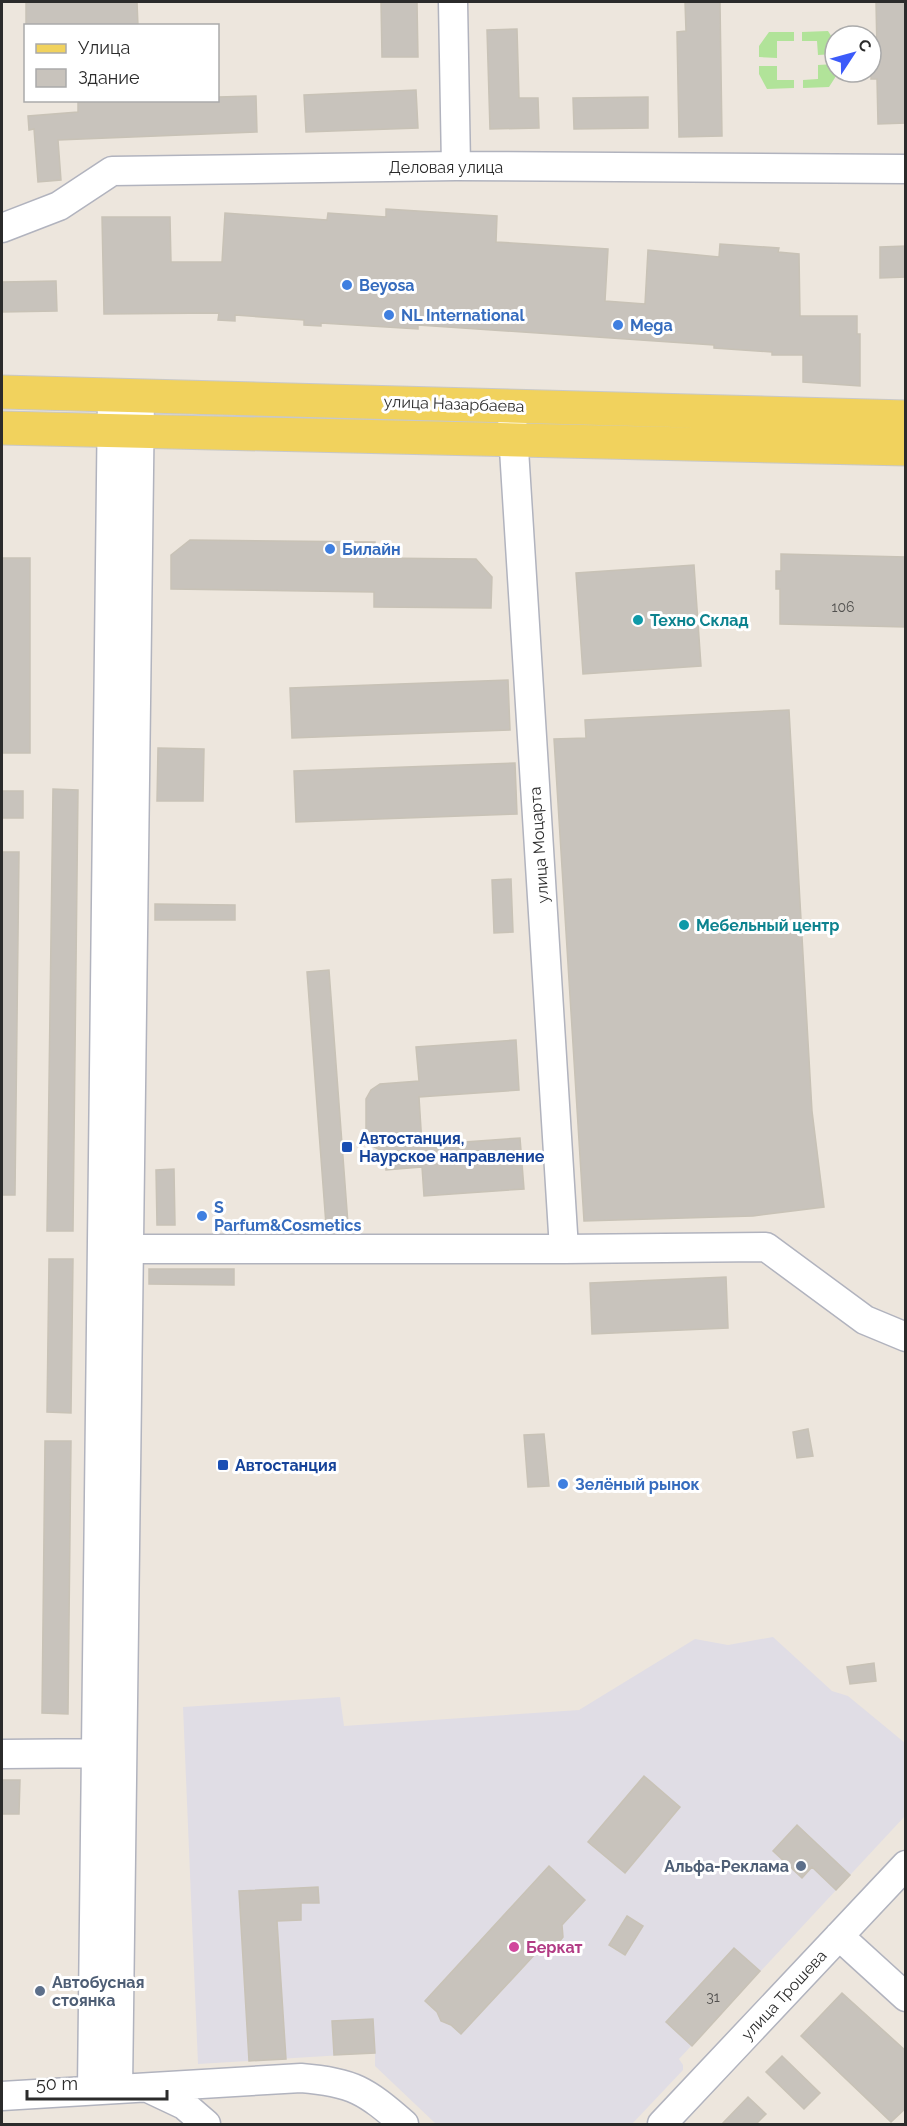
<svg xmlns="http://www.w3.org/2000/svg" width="907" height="2126" viewBox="0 0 907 2126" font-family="Raleway,sans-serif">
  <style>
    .industrial { fill: #e0dde5 }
    .green { fill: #b1e399 }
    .building { fill: #c8c3bc; stroke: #c8c2b6; stroke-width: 1.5 }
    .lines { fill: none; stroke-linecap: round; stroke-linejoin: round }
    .minor-casing { stroke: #b1b3be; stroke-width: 31 }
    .major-casing { stroke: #c8c8c8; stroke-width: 35 }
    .minor { stroke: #fff; stroke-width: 28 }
    .major { stroke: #f1d25d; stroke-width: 33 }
    .shop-dot { fill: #3f7fe0; stroke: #fff; stroke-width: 2 }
    .culture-dot { fill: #0f9aa8; stroke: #fff; stroke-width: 2 }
    .transit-dot { fill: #1a4fb4; stroke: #fff; stroke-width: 2 }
    .service-dot { fill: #5c6f8a; stroke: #fff; stroke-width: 2 }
    .hotel-dot { fill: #d1479c; stroke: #fff; stroke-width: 2 }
    .labels { text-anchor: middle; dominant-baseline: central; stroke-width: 6; stroke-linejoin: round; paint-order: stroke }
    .number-label { font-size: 14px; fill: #52514f }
    .street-label { font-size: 16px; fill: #2b2b2b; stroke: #fff }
    .shop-label { font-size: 16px; font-weight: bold; fill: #366cbe; stroke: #fff; text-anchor: start }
    .culture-label { font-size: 16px; font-weight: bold; fill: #0d838f; stroke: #fff; text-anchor: start }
    .transit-label { font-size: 16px; font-weight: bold; fill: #164399; stroke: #fff; text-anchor: start }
    .service-label { font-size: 16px; font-weight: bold; fill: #4e5e75; stroke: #fff; text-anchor: end }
    .hotel-label { font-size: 16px; font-weight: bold; fill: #b23c85; stroke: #fff; text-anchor: start }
  </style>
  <rect width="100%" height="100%" fill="#ede6dd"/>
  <!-- industrial -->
  <path class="industrial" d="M773,1637l59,54 16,5 57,47v73l-226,243 4,6v5l-51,54h-196l-61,-58v-13l-177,11 -15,-357 157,-10 4,29 235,-16 116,-71 33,6z"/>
  <!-- green -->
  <path class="green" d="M828,31l7,11v12l-17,1 -1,-14h-15v-9z
    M769,32h25v9h-17v17l-18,-1v-11z
    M835,64v8l3,1 -9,14 -26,1v-8l15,-1v-14z
    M759,66h18v14h17v8l-27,1 -8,-15z"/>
  <!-- building -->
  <path class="building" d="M26,2h111l1,24h-112z
    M381,2h36l1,55h-36z
    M685,2h35l2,134 -43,1 -2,-105 9,-1z
    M876,2h30v121l-28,1 -1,-45h-6v-27h6z
    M517,29l2,69h19l1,30 -49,1 -3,-99z
    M416,90l2,38 -112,4 -2,-37z
    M256,96l1,36 -199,8 3,40 -23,2 -4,-53 -5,1 -1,-14 50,-4v-10l140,-2v-3z
    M648,97v31l-74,1 -1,-31z
    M386,209l111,7 -1,26 112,7 -3,52 40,3 3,-54 71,7 1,-13 59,4 -1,4 21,2 1,62h57v18h3v52l-57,-4v-27h-31v-3l-58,-4v-3l-296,-20v4l-97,-6v3l-17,-1v-5l-69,-5v6l-17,-1 1,-7 -115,1 -2,-97h68l1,45h51l3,-49 102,7 1,-7 58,4z
    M906,246v31l-26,1v-31z
    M56,281l1,30 -55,1v-30z
    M190,540l185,2v16l101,1 16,18 -1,31 -117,-1v-15l-203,-3v-34z
    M781,554l125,3v70l-126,-3v-35h-4v-18h5z
    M2,558h28v195h-28z
    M694,565l7,101 -118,8 -7,-101z
    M508,680l2,50 -218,8 -2,-50z
    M789,710l23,401 12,96 -71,9 -169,5 -30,-482 32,-1 -1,-18z
    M158,748l46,1 -1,52h-46z
    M515,763l2,51 -221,8 -2,-51z
    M53,789l25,1 -5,441h-26z
    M2,791h21v27h-21z
    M2,852h17l-4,343h-13z
    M511,879l2,53 -19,1 -2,-53z
    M155,904l80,1v15h-80z
    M329,970l19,254 -22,1 -19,-253z
    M516,1040l3,50 -100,7 3,48 98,-7 4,51 -100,7 -2,-29 -36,3 -1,-18 -11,-5 -8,-17v-31l5,-9 9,-6 39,-3 -3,-34z
    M174,1169l1,56h-18l-1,-55z
    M49,1259h24l-2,154 -24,-1z
    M149,1269h85v16l-85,-1z
    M726,1277l2,51 -136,6 -2,-51z
    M808,1429l5,27 -16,2 -4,-26z
    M544,1434l5,52 -21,1 -4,-52z
    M45,1441h26l-3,273 -26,-1z
    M874,1663l2,18 -26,3 -3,-17z
    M644,1776l36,31 -55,66 -37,-31z
    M2,1780h18l-1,34h-17z
    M797,1825l53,50 -14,15 -24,-23 -10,11 -29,-27z
    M549,1866l36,34 -23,25 1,12 -6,8 -6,5 -14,2 -76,82 -10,-9 -10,-4 -4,-9 -12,-11z
    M318,1887l1,16h-18v17l-24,1 9,138 -37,2 -10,-170z
    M627,1916l16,10 -18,29 -16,-10z
    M734,1948l26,23 -68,75 -26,-24z
    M842,1993l64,58v57l-15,14 -90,-86z
    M373,2019l2,34 -41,2 -2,-34z
    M782,2056l38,37 -16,16 -38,-37z
    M748,2097l18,17 -10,10h-34z"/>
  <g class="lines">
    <defs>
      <path id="minor" d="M453,2l3,164
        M2,228l57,-22 53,-35 344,-5 450,3
        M512,417l52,832
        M111,1249h453l202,-2 99,73 41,17
        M2,1754l113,-1
        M839,1936l67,61
        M118,2088l22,-1693
        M148,2088l36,17 22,19
        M92,2089l20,-1694
        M2,2096l299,-18c52,4 65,13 103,46
        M662,2124l244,-259"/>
      <path id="major" d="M2,392l904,25
        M2,428l904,21"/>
    </defs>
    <!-- minor casing -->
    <use href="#minor" class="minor-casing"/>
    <!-- major casing -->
    <use href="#major" class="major-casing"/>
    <!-- minor -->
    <use href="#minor" class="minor"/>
    <!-- major -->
    <use href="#major" class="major"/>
  </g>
  <!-- markers -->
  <g class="shop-dot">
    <circle cx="347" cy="285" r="6"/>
    <circle cx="389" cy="315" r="6"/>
    <circle cx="618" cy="325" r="6"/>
    <circle cx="330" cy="549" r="6"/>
    <circle cx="202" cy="1216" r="6"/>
    <circle cx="563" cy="1484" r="6"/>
  </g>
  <g class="culture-dot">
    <circle cx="638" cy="620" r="6"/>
    <circle cx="684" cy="925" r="6"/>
  </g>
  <g class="transit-dot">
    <rect x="341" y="1141" width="12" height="12" rx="3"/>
    <rect x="217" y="1459" width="12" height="12" rx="3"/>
  </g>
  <g class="service-dot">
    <circle cx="801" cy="1866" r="6"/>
    <circle cx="40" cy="1991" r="6"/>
  </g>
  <circle class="hotel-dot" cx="514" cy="1947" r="6"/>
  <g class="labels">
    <!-- number labels -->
    <g class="number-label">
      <text x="843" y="607">106</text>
      <text x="713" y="1997">31</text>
    </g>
    <!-- street labels -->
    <g class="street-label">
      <text x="446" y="167">Деловая улица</text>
      <text transform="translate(454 404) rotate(2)">улица Назарбаева</text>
      <text transform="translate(539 845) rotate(-94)">улица Моцарта</text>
      <text transform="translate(784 1995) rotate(-47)">улица Трошева</text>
    </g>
    <!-- shop labels -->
    <g class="shop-label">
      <text x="359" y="285">Beyosa</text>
      <text x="401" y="315">NL International</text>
      <text x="630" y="325">Mega</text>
      <text x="342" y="549">Билайн</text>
      <text x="214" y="1207">S<tspan x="214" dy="18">Parfum&amp;Cosmetics</tspan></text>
      <text x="575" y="1484">Зелёный рынок</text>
    </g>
    <!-- culture labels -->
    <g class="culture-label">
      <text x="650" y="620">Техно Склад</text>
      <text x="696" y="925">Мебельный центр</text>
    </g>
    <!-- transit labels -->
    <g class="transit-label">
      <text x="359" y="1138">Автостанция,<tspan x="359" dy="18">Наурское направление</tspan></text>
      <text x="235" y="1465">Автостанция</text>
    </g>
    <!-- service labels -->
    <g class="service-label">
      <text x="789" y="1866">Альфа-Реклама</text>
      <text x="52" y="1982" text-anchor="start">Автобусная<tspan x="52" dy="18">стоянка</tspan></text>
    </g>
    <!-- hotel labels -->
    <g class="hotel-label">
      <text x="526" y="1947">Беркат</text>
    </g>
  </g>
  <!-- border -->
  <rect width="907" height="2126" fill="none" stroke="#2b2b2b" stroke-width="6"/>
  <!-- legend -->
  <rect x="24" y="24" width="195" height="78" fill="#ffffff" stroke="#aaaaaa" stroke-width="1.5"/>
  <rect x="36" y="44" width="30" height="9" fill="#f1d25d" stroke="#aaaaaa" stroke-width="1.5"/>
  <text x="78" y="54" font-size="18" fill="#2b2b2b">Улица</text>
  <rect x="36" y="69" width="30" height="18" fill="#c8c3bc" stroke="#aaaaaa" stroke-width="1.5"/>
  <text x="78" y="84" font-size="18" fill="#2b2b2b">Здание</text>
  <!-- north arrow -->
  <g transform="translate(853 54) rotate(54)"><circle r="28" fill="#ffffff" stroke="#aaaaaa" stroke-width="1.5"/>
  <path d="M0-4.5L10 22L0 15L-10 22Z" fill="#3c5bfa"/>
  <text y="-9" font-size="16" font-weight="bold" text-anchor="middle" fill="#2b2b2b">С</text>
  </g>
  <!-- scale -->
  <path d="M27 2090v9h140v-9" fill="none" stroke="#2b2b2b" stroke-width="3"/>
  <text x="36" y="2090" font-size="18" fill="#2b2b2b" stroke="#ffffff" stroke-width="4.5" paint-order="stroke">50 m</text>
</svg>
